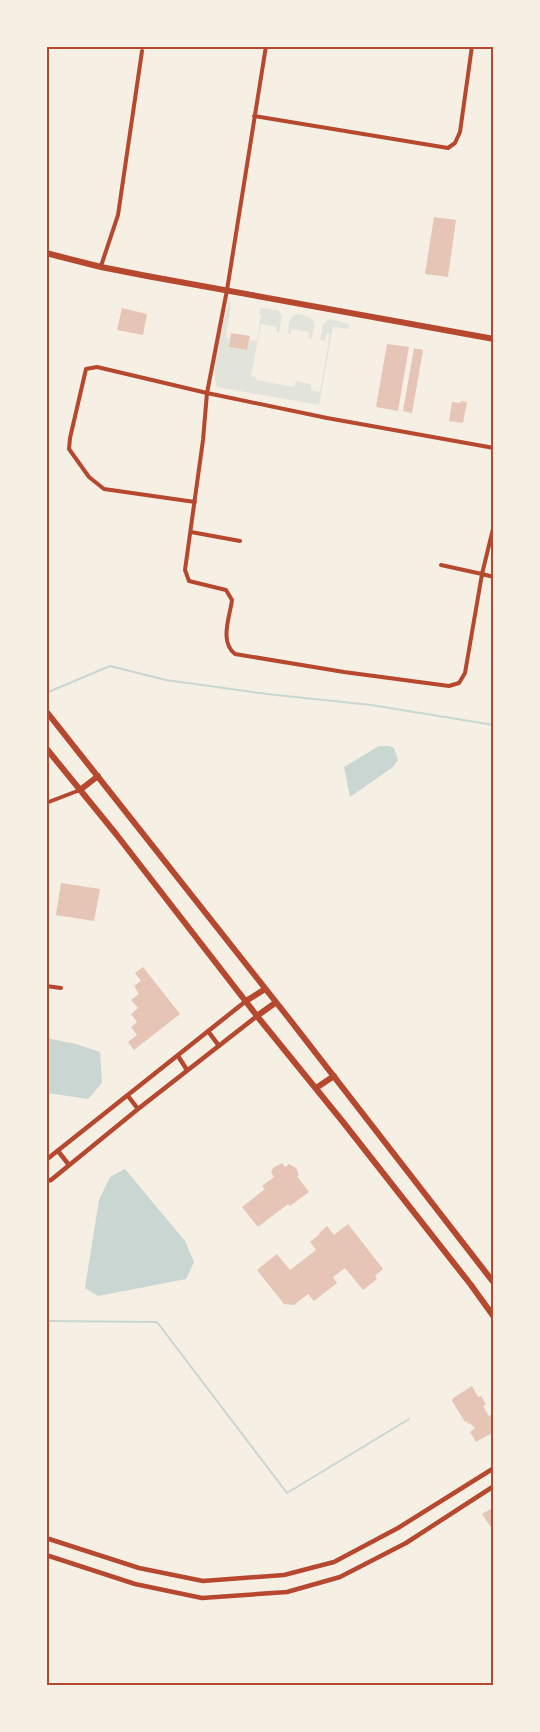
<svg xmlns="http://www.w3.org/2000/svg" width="540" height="1732" viewBox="0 0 540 1732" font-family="'Work Sans',sans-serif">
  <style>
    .green { fill: #e2e4dc }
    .water { fill: #c9d6d2 }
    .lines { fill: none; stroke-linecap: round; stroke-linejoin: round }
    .stream { stroke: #c9d6d2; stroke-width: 2 }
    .building { fill: #e6c5b7 }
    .minor { stroke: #b5482f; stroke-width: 4 }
    .tertiary { stroke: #b5482f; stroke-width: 4.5 }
    .primary { stroke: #b5482f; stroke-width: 6 }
    .trunk { stroke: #b5482f; stroke-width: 6 }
    .neatline { fill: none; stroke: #b5482f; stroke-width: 2 }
  </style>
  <rect width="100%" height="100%" fill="#f6efe4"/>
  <!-- green -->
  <path class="green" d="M230,301l1,3 -5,33 4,2 -1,8 18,3 3,-10 7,1 4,-26 -2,-2 2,-5 17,2 4,6 -3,17 -3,-1 1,-5 -16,-3 -10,52 5,1v3l38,7 2,-6 15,3v6l9,2 10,-58 -3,-1 -2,8 -5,-1 3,-16 7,-5 19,5v5l-16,-2 -14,78 -102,-18c-8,-23 6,-60 11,-84z
    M298,314c18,3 19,9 13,25l-2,-1v-6l-17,-3 -2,6 -2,-2c1,-8 0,-17 10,-19z"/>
  <!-- water -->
  <path class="water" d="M379,746h10l5,2 4,12 -5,7 -43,30 -6,-30z
    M46,1038l30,6 24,8 2,31 -14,16 -41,-6z
    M125,1169l60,72 9,21 -8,17 -88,17 -13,-8 14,-88 11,-23z"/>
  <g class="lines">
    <!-- stream -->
    <path class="stream" d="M46,693l64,-27 56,14 101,14 104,11 123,20
      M46,1321l111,1 130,171 122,-74"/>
  </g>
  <!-- building -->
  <path class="building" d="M434,217l22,3 -8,57 -23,-3z
    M122,308l25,6 -4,21 -26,-5z
    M231,333l19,3 -3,14 -18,-3z
    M387,344l22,3 -11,64 -22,-4z
    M414,348l9,2 -11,63 -9,-2z
    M461,401l6,1 -4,21 -14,-2 3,-19 8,1z
    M61,883l39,6 -6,32 -38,-6z
    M143,967l37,47 -46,36 -6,-8 9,-7 -6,-8 6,-5 -6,-8 7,-6 -7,-8 8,-6 -5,-8 7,-5 -6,-8z
    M282,1163l3,4 4,-3 7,4 3,7 -2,1 12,16 -19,14 -2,-2 -30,23 -16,-20 23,-18 -3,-3 12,-9 -3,-5 2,-4z
    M348,1224l35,45 -8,7 2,3 -14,11 -18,-22 -12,9 4,6 -23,18 -6,-7 -14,11 -10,-1 -27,-34 20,-16 13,16 26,-20 -6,-8 10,-8 -1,-1 8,-7 7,9z
    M472,1386l6,11 3,-1 5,8 -3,2 6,10 2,-1 3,3v14l-18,10 -6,-10 5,-4 -5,-5 -2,1 -1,-3 -2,1 -13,-21 1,-3z
    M494,1507v25l-12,-18z"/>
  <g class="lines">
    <!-- minor -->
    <path class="minor" d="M266,46l-39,244 -20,103 -4,47 -18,130 4,11 37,9 6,10c-2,16 -13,42 3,54l109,18 105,14 10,-3 6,-10 17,-99 12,3
      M254,116l194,32 7,-5 5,-11 12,-86
      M101,266l17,-51 24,-164
      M195,502l-91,-13 -15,-12 -20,-28 1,-11 16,-69 11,-2 110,26 120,25 167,30
      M191,532l49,9
      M441,565l41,9 11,-45
      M46,803l34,-13
      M46,986l15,2"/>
    <!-- tertiary -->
    <path class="tertiary" d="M208,1031l11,15
      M178,1056l9,14
      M128,1096l10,13
      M58,1151l11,14
      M46,1160l200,-159
      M46,1181l5,-1 87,-71 119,-93
      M46,1538l93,30 64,13 81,-6 50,-13 64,-34 96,-60
      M46,1555l89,29 67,14 85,-6 53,-15 66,-34 88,-57"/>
    <!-- primary -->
    <path class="primary" d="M46,253l55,14 46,9 347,63"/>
    <!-- trunk -->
    <path class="trunk" d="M46,711l241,305 207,267
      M46,748l70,86 141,182 86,106 128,163 23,32
      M80,790l18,-14
      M246,1001l19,-12
      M257,1016l18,-13
      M316,1088l18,-12"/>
  </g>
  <!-- border -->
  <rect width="540" height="1732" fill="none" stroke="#f6efe4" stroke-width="96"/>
  <rect x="48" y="48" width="444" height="1636" class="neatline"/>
</svg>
